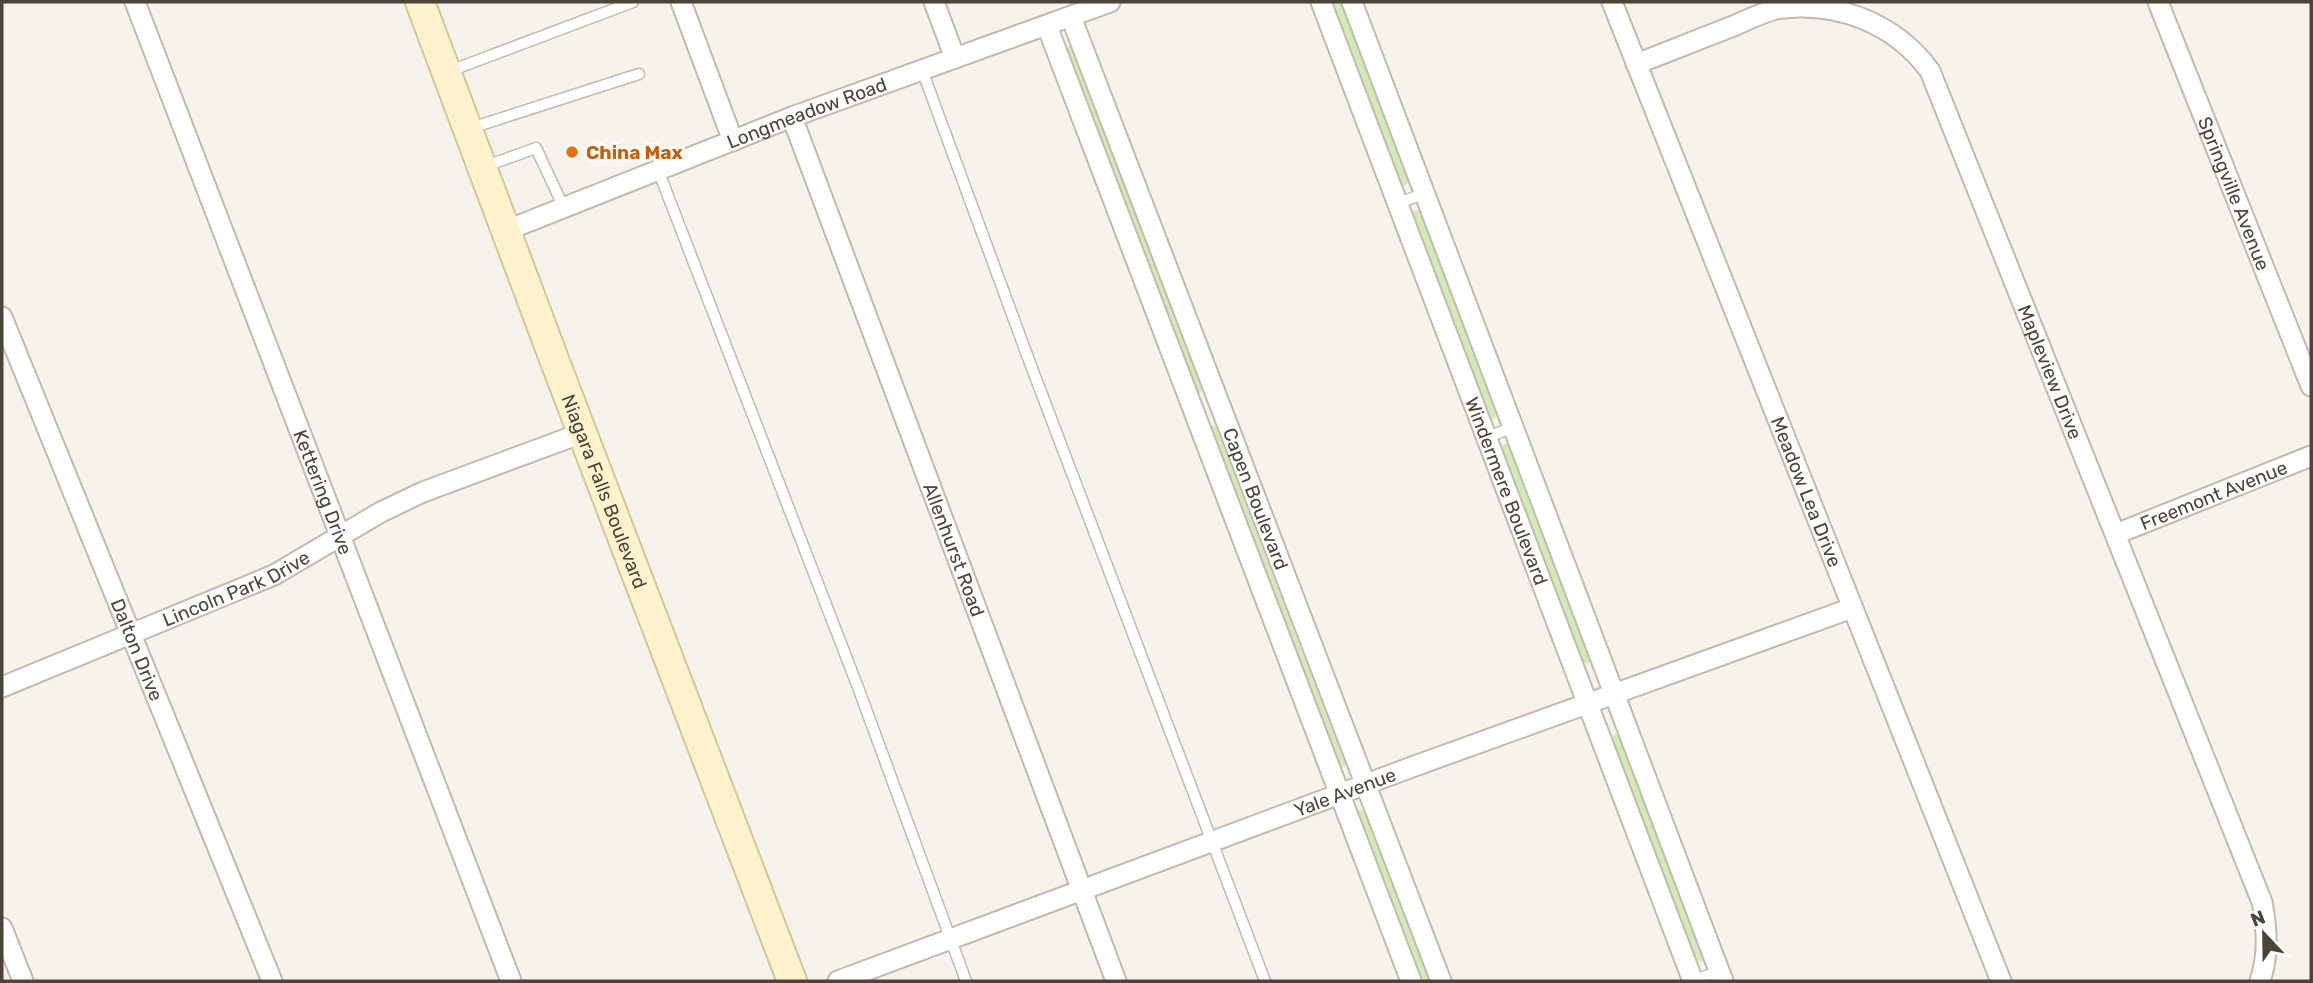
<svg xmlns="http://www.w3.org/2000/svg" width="2313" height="983" viewBox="0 0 2313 983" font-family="Rubik,sans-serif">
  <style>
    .green { fill: #d2eab5 }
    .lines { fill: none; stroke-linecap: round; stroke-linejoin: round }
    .lane-casing { stroke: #c2bbae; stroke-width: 13 }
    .street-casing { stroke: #c2bbae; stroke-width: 23 }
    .secondary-casing { stroke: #d6c79b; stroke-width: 32 }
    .lane { stroke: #fff; stroke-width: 10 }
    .street { stroke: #fff; stroke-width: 19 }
    .secondary { stroke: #fff3cd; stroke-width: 28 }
    .food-dot { fill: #e8710a; stroke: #fff; stroke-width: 2.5 }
    .labels { text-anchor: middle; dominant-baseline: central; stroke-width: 6; stroke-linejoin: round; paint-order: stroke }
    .street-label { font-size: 19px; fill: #4b4439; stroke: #fff }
    .food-label { font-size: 19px; font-weight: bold; fill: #c56008; stroke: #fff; text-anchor: start }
  </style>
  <rect width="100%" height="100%" fill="#f6f3ec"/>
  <!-- green -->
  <path class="green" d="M1329,2h12l68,179 -4,5 -6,-2z
    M1070,45l132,344 -2,4 -4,-2 -131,-341z
    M1415,210l6,2 77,201 -4,6 -7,-2 -76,-201z
    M1212,425l4,2 130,339 -6,2 -130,-339z
    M1507,443l4,3 81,212 -4,6 -7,-2 -81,-212 4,-6z
    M1615,734l6,2 83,223 -2,3 -6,-3 -85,-219z
    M1359,810l5,2 65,169h-8l-64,-167z"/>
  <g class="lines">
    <defs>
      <path id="lane" d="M922,70l108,293 235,618
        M447,72l186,-70
        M471,128l168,-54
        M486,166l50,-18 28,60
        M658,170l201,520 107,291
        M1397,204l28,-11
        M1486,438l27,-11
        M1693,981l26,-10"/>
      <g id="street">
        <path id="s1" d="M135,2l376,979"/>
        <path d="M681,2l52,139"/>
        <path d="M934,2l21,56"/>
        <path id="s2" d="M1321,2l372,979"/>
        <path d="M1352,2l371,979"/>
        <path id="s3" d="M1612,2l389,979"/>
        <path id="s4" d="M2158,2l153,384"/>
        <path id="s5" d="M1071,17l370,964"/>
        <path d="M1047,26l364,955"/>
        <path id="s6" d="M1636,64c32,-12 63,-25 95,-37 14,-6 30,-14 45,-18 60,-9 119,14 154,62l332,831c5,27 7,52 -2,79"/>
        <path id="s7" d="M792,117l324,864"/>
        <path id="s8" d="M505,231l287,-114 318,-115"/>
        <path id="s9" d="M2,317l270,664"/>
        <path id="s10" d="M2116,534l195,-78"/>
        <path id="s11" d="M2,687l272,-112 107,-63 42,-20 159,-59"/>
        <path d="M2,928l21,53"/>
        <path id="s12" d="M838,981l574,-214 440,-159"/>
      </g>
      <g id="secondary">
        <path id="s13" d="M420,2l137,365 235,614"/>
      </g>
    </defs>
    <!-- lane casing -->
    <use href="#lane" class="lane-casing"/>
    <!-- street casing -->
    <use href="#street" class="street-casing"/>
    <!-- secondary casing -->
    <use href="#secondary" class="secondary-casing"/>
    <!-- lane -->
    <use href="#lane" class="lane"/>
    <!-- street -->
    <use href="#street" class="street"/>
    <!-- secondary -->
    <use href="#secondary" class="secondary"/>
  </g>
  <!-- markers -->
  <circle class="food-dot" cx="572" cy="152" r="7"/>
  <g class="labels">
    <!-- street labels -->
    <g class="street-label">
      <text stroke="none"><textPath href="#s8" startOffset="324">Longmeadow Road</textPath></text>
      <text stroke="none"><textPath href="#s4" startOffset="206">Springville Avenue</textPath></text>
      <text stroke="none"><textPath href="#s6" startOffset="649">Mapleview Drive</textPath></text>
      <text stroke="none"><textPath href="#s1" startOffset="525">Kettering Drive</textPath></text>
      <text stroke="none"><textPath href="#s13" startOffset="523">Niagara Falls Boulevard</textPath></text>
      <text stroke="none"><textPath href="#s2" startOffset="523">Windermere Boulevard</textPath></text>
      <text stroke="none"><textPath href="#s3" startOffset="527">Meadow Lea Drive</textPath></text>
      <text stroke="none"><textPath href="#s10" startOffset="105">Freemont Avenue</textPath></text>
      <text stroke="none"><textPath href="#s5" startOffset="516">Capen Boulevard</textPath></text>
      <text stroke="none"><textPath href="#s7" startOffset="462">Allenhurst Road</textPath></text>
      <text stroke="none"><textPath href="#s11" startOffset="254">Lincoln Park Drive</textPath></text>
      <text stroke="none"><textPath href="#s9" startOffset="359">Dalton Drive</textPath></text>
      <text stroke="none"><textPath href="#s12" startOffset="541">Yale Avenue</textPath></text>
    </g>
    <!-- food labels -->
    <g class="food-label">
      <text x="586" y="152">China Max</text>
    </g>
  </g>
  <!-- border -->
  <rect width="2313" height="983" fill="none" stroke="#4b4439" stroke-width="7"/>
  <!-- north arrow -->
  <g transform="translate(2264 934) rotate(338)" stroke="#ffffff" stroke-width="5" paint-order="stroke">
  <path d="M0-5L12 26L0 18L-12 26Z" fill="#4b4439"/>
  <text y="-10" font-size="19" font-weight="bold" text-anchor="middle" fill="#4b4439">N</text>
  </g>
</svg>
